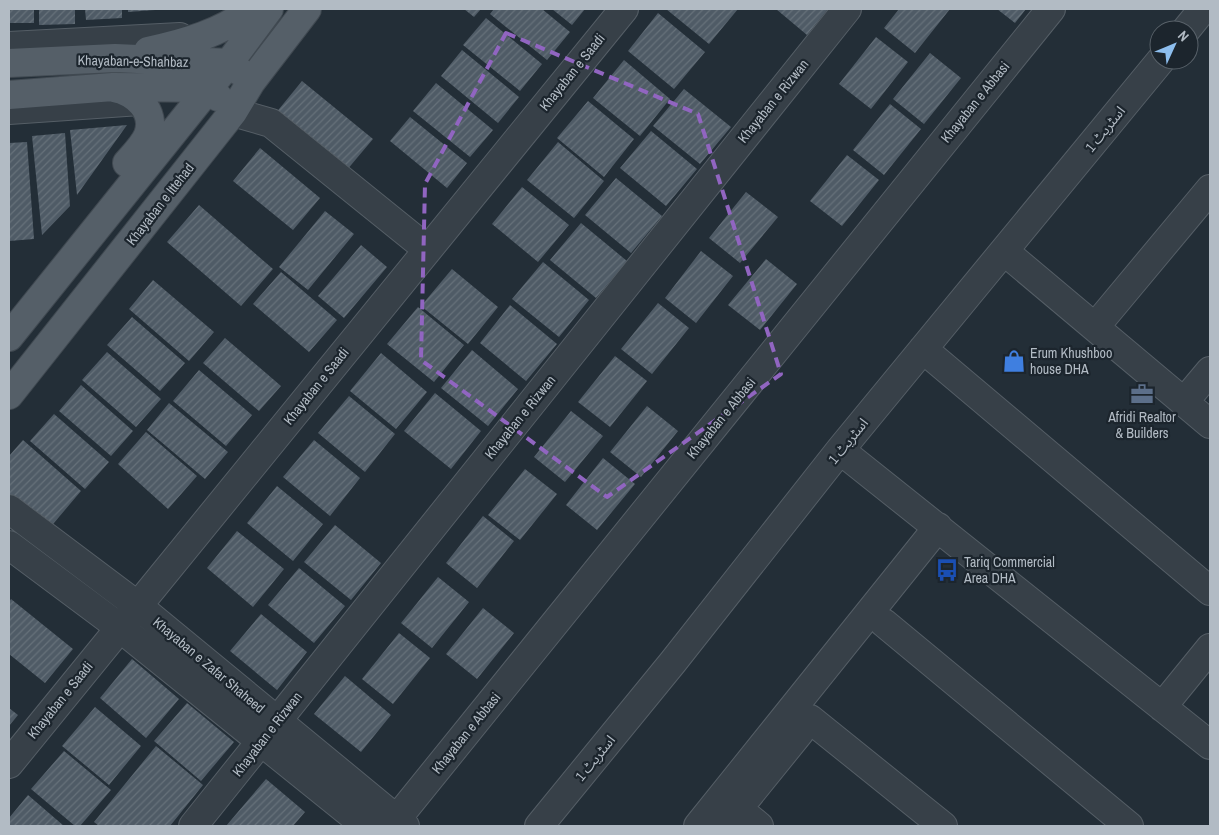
<svg xmlns="http://www.w3.org/2000/svg" width="1219" height="835" viewBox="0 0 1219 835" font-family="'Archivo Narrow','Noto Sans Arabic',sans-serif">
  <style>
    .building { fill: url(#building-hatch) }
    .lines { fill: none; stroke-linecap: round; stroke-linejoin: round }
    .minor-casing { stroke: #555e66; stroke-width: 30 }
    .major-casing { stroke: #404951; stroke-width: 30 }
    .minor { stroke: #374048; stroke-width: 28 }
    .major { stroke: #555f68; stroke-width: 28 }
    .marked { fill: none; stroke: #9165c1; stroke-width: 4; stroke-dasharray: 10 6; stroke-linejoin: round }
    .labels { text-anchor: middle; dominant-baseline: central; stroke-width: 4.5; stroke-linejoin: round; paint-order: stroke }
    .street-label { font-size: 14px; fill: #b2bbc4; stroke: #1c252d }
    .poi-label { font-size: 14px; fill: #b2bbc4; stroke: #1c252d; text-anchor: start }
  </style>
  <defs>
    <pattern id="building-hatch" width="6" height="6" patternUnits="userSpaceOnUse" patternTransform="scale(1.25)"><rect width="6" height="6" fill="#4f5b66"/><path d="M-1 1l2-2M0 6l6-6M5 7l2-2" fill="none" stroke="#66717a"/></pattern>
  </defs>
  <rect width="100%" height="100%" fill="#232e37"/>
  <!-- building -->
  <path class="building" d="M9,9h25v14h-25z
    M39,9h36v15l-36,1z
    M85,9h37v9l-36,2z
    M128,9h27v1l-27,2z
    M464,9h17l-7,8z
    M494,9h48l28,23 -23,28 -57,-46z
    M552,9h33l-13,16z
    M666,9h72l-29,35z
    M776,9h52l-21,26z
    M899,9h51l-35,44 -31,-25z
    M997,9h29l-11,14z
    M658,13l47,39 -31,37 -46,-38z
    M486,18l56,46 -22,27 -57,-46z
    M876,37l32,25 -37,47 -32,-25z
    M462,50l57,47 -21,26 -57,-47z
    M930,53l31,25 -37,46 -31,-25z
    M624,60l46,39 -30,37 -47,-38z
    M302,81l71,58 -27,32 -71,-57z
    M436,83l57,47 -23,27 -57,-46z
    M684,89l47,38 -31,37 -47,-38z
    M588,101l46,38 -30,38 -47,-39z
    M890,104l31,25 -37,46 -31,-25z
    M410,117l57,46 -20,25 -57,-47z
    M127,125l-50,70 -7,-65z
    M651,131l46,38 -31,37 -46,-38z
    M65,133l5,73 -28,29 -10,-99z
    M27,142l7,97 -25,2v-98z
    M558,142l46,39 -30,37 -47,-38z
    M260,148l60,50 -27,32 -60,-49z
    M847,155l32,25 -37,46 -32,-25z
    M616,178l46,38 -31,37 -46,-38z
    M522,187l47,38 -31,37 -46,-38z
    M746,192l32,25 -38,46 -31,-25z
    M199,205l74,64 -32,37 -74,-64z
    M325,211l29,23 -46,56 -29,-23z
    M581,223l46,38 -31,37 -46,-38z
    M361,245l26,22 -43,51 -26,-22z
    M701,251l32,25 -37,47 -31,-25z
    M766,259l31,25 -37,46 -32,-25z
    M543,262l46,38 -30,37 -47,-38z
    M452,269l46,38 -30,37 -47,-38z
    M281,272l56,48 -28,32 -56,-48z
    M153,280l61,52 -25,29 -60,-52z
    M658,303l31,25 -37,46 -31,-25z
    M510,305l47,39 -31,37 -46,-38z
    M418,307l46,38 -30,37 -47,-38z
    M132,317l53,46 -25,28 -53,-46z
    M225,338l56,48 -22,25 -56,-48z
    M472,350l46,39 -30,37 -47,-38z
    M107,352l54,47 -25,28 -54,-47z
    M381,353l46,39 -31,37 -46,-38z
    M615,356l32,25 -37,46 -32,-25z
    M199,370l53,45 -26,31 -53,-45z
    M81,385l52,46 -22,25 -52,-45z
    M435,393l46,38 -30,38 -47,-38z
    M349,396l46,38 -30,38 -47,-39z
    M169,403l59,49 -23,27 -58,-49z
    M647,406l31,25 -37,46 -31,-25z
    M571,411l32,25 -38,46 -31,-25z
    M54,414l55,48 -24,27 -55,-48z
    M146,432l51,44 -29,33 -50,-45z
    M23,440l58,51 -33,39 -39,-34v-40z
    M314,440l46,38 -30,38 -47,-39z
    M603,458l32,26 -38,46 -31,-25z
    M525,469l32,25 -37,46 -32,-25z
    M277,486l46,38 -30,37 -46,-38z
    M483,516l31,25 -37,47 -31,-25z
    M335,525l46,38 -30,37 -47,-38z
    M237,531l47,38 -31,38 -46,-39z
    M299,568l46,38 -31,37 -46,-38z
    M438,577l31,25 -37,46 -31,-25z
    M11,599l62,50 -28,34 -36,-29v-52z
    M483,608l31,25 -37,46 -31,-25z
    M261,614l46,38 -30,38 -47,-39z
    M399,633l31,25 -37,46 -31,-25z
    M132,659l47,40 -33,39 -46,-40z
    M345,676l46,39 -30,37 -47,-38z
    M187,703l47,39 -33,39 -47,-40z
    M95,707l46,39 -32,39 -47,-39z
    M9,708l9,7 -9,11z
    M156,746l47,39 -33,41h-71l-5,-4z
    M64,751l47,39 -31,36h-5l-44,-37z
    M266,779l39,33 -12,14h-67z
    M28,795l36,31h-55v-8z"/>
  <g class="lines">
    <defs>
      <path id="minor" d="M1186,30l17,-21
        M9,46l171,-9
        M9,110l131,-9
        M233,112l38,11 156,126
        M1004,251l206,173
        M1095,327l115,-138
        M923,349l287,242
        M1184,402l26,-31
        M840,450l370,295
        M9,509l129,97 267,220
        M9,545l110,82 247,199
        M884,623l245,203
        M1162,707l48,-59
        M810,719l133,107
        M9,764l615,-755
        M724,797l35,29
        M193,826l654,-817
        M391,826l660,-817
        M539,826l134,-164 167,-212 321,-390
        M698,826l240,-299
        M724,826l76,-94"/>
      <path id="major" d="M148,51c37,-8 74,-18 104,-42
        M9,63l106,-5 114,5 10,8
        M114,88c21,4 43,23 34,47 -4,10 -14,20 -21,28
        M9,95l104,-8 96,1 9,9
        M9,337l220,-274 40,-54
        M9,395l224,-283 18,-30 56,-73"/>
    </defs>
    <!-- minor casing -->
    <use href="#minor" class="minor-casing"/>
    <!-- major casing -->
    <use href="#major" class="major-casing"/>
    <!-- minor -->
    <use href="#minor" class="minor"/>
    <!-- major -->
    <use href="#major" class="major"/>
  </g>
  <!-- marked area -->
  <path class="marked" d="M506,33l192,81 83,260 -174,123 -186,-137 4,-176z"/>
  <!-- icons -->
  <defs>
    <symbol id="shop-bare" viewBox="-9 -9 18 18"><path d="M-5-2.5h2.3a2.7 3.5 0 0 1 5.4 0H5L5.5 6h-11ZM-1.5-2.5h3a1.5 2.3 0 0 0-3 0Z" fill="#3f7fe0" stroke="#1c252d" stroke-width="2.5" paint-order="stroke"/></symbol>
    <symbol id="office-bare" viewBox="-9 -9 18 18"><path d="M-6-3h4V-5.5h4V-3h4V5H-6ZM-1-4.5V-3h2v-1.5ZM-6 0V1H6V0Z" fill="#5c6f8a" stroke="#1c252d" stroke-width="2.5" paint-order="stroke"/></symbol>
    <symbol id="bus-bare" viewBox="-9 -9 18 18"><path d="M-5-6H5V4H4V6H2V4H-2V6H-4V4H-5ZM-3.5-4V0h7V-4ZM-3.5 1.2v1.5H-2V1.2ZM2 1.2v1.5H3.5V1.2Z" fill="#1a4fb4" stroke="#1c252d" stroke-width="2.5" paint-order="stroke"/></symbol>
  </defs>
  <g fill-rule="evenodd">
    <use href="#shop-bare" x="998" y="345" width="32" height="32"/>
    <use href="#office-bare" x="1126" y="378" width="32" height="32"/>
    <use href="#bus-bare" x="931" y="554" width="32" height="32"/>
  </g>
  <g class="labels">
    <!-- street labels -->
    <g class="street-label">
      <text transform="translate(133 61) rotate(1)">Khayaban-e-Shahbaz</text>
      <text transform="translate(572 72) rotate(-51)">Khayaban e Saadi</text>
      <text transform="translate(773 101) rotate(-51)">Khayaban e Rizwan</text>
      <text transform="translate(975 102) rotate(-51)">Khayaban e Abbasi</text>
      <text transform="translate(1105 129) rotate(-51)">اسٹریٹ 1</text>
      <text transform="translate(160 204) rotate(-52)">Khayaban e Ittehad</text>
      <text transform="translate(316 386) rotate(-51)">Khayaban e Saadi</text>
      <text transform="translate(520 417) rotate(-51)">Khayaban e Rizwan</text>
      <text transform="translate(721 418) rotate(-51)">Khayaban e Abbasi</text>
      <text transform="translate(848 441) rotate(-51)">اسٹریٹ 1</text>
      <text transform="translate(209 665) rotate(40)">Khayaban e Zafar Shaheed</text>
      <text transform="translate(60 700) rotate(-51)">Khayaban e Saadi</text>
      <text transform="translate(466 733) rotate(-51)">Khayaban e Abbasi</text>
      <text transform="translate(267 734) rotate(-52)">Khayaban e Rizwan</text>
      <text transform="translate(595 758) rotate(-51)">اسٹریٹ 1</text>
    </g>
    <!-- poi labels -->
    <g class="poi-label">
      <text x="1030" y="353">Erum Khushboo<tspan x="1030" dy="16">house DHA</tspan></text>
      <text x="1142" y="417" text-anchor="middle">Afridi Realtor<tspan x="1142" dy="16">&amp; Builders</tspan></text>
      <text x="964" y="562">Tariq Commercial<tspan x="964" dy="16">Area DHA</tspan></text>
    </g>
  </g>
  <!-- border -->
  <rect width="1219" height="835" fill="none" stroke="#b2bbc4" stroke-width="20"/>
  <!-- north arrow -->
  <g transform="translate(1174 45) rotate(46)"><circle r="24" fill="#1c252d" stroke="#586169"/>
  <path d="M0-4L9 19L0 12L-9 19Z" fill="#8dbeee"/>
  <text y="-8" font-size="14" font-weight="bold" text-anchor="middle" fill="#b2bbc4">N</text>
  </g>
</svg>
